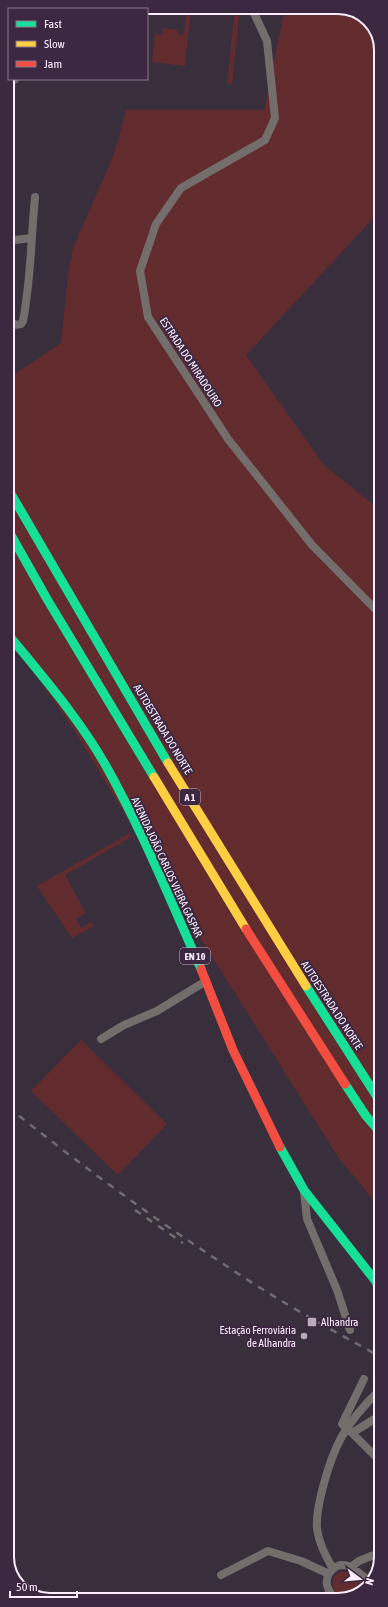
<svg xmlns="http://www.w3.org/2000/svg" width="388" height="1607" viewBox="0 0 388 1607" font-family="'Asap Condensed',sans-serif">
  <style>
    .green { fill: #622b2e }
    .lines { fill: none; stroke-linecap: round; stroke-linejoin: round }
    .street { stroke: #736e6b; stroke-width: 8 }
    .fast { stroke: #16e098; stroke-width: 9 }
    .slow { stroke: #ffcf43; stroke-width: 9 }
    .jam { stroke: #f24e42; stroke-width: 9 }
    .rail { stroke: #716b6f; stroke-width: 2.5; stroke-dasharray: 7 7; stroke-linecap: butt }
    .poi-dot { fill: #b8abba; stroke: #3d2841; stroke-width: 1.5 }
    .labels { text-anchor: middle; dominant-baseline: central; stroke-width: 4; stroke-linejoin: round; paint-order: stroke }
    .shield { fill: #3d2841; stroke: #c3b3c5; stroke-width: 1 }
    .shield-label { font-size: 10px; font-weight: bold; fill: #fceefe }
    .street-label { font-size: 11px; fill: #fceefe; stroke: #3d2841 }
    .poi-label { font-size: 11px; fill: #fceefe; stroke: #3d2841; text-anchor: start }
    .rim { fill: none; stroke: #fceefe; stroke-width: 2 }
  </style>
  <rect width="100%" height="100%" fill="#392e3b"/>
  <!-- green -->
  <path class="green" d="M187,7h4l-6,59 -33,-4 3,-28 7,1 1,-7 15,2 -1,4h7z
    M235,7l5,1 -8,76h-5z
    M285,7h58l24,11 13,24v169l-134,144 77,109 57,46 1,699 -43,-52 -154,-245 -111,-184 -66,-94v-255l54,-36 7,-69 5,-26 38,-87 7,-20 8,-31h138z
    M130,833l1,4 -66,38 21,38 -10,6 5,9 10,-6 3,4 -22,12 -35,-52z
    M81,1040l86,84 -49,51 -87,-84z
    M342,1571l5,1 19,16 -20,11h-4c-10,-7 -14,-23 0,-28z"/>
  <g class="lines">
    <!-- street -->
    <path class="street" d="M247,7l7,6 13,28 8,77 -10,22 -84,48 -25,36 -16,47 8,46 80,122 84,106 69,70
      M113,9l3,-2
      M7,85l8,-6
      M7,236v56
      M7,241l24,-3
      M7,319l8,6 6,-1 2,-3c8,-41 8,-83 12,-124
      M101,1039l23,-14 33,-14 49,-30
      M304,1191l3,28 30,71 13,40
      M376,1283l5,17
      M364,1379l-22,45 10,9 29,-18
      M352,1433l29,29
      M351,1567l8,-6 22,-9
      M333,1569c-7,-13 -14,-25 -16,-40 -2,-22 13,-71 24,-91 10,-18 25,-35 40,-49
      M221,1575l47,-24 33,10 28,13
      M334,1599c-2,-4 -6,-9 -7,-14 -2,-12 9,-23 21,-19 9,4 17,12 23,17"/>
    <!-- fast -->
    <path class="fast" d="M7,487l161,276
      M7,528l40,71 107,178
      M7,633c35,43 72,85 99,133 36,64 65,136 95,203
      M306,986l75,117
      M345,1084l21,32 15,17
      M280,1147l24,43 77,98"/>
    <!-- slow -->
    <path class="slow" d="M168,763l138,223
      M154,777l92,152"/>
    <!-- jam -->
    <path class="jam" d="M246,929l99,155
      M201,969l32,81 47,97"/>
    <!-- rail -->
    <path class="rail" d="M8,1107c70,56 142,109 217,158 50,34 103,63 156,92
      M135,1210l48,33"/>
  </g>
  <!-- markers -->
  <g class="poi-dot">
    <rect x="307" y="1317" width="10" height="10" rx="2"/>
    <circle cx="304" cy="1336" r="4"/>
  </g>
  <g class="labels">
    <!-- shield labels -->
    <g class="shield">
      <rect x="180" y="789" width="20" height="16" rx="3"/>
      <rect x="180" y="948" width="30" height="16" rx="3"/>
    </g>
    <g class="shield-label">
      <text x="190" y="797">A 1</text>
      <text x="195" y="956">EN 10</text>
    </g>
    <!-- street labels -->
    <g class="street-label">
      <text transform="translate(191 362) rotate(57)">ESTRADA DO MIRADOURO</text>
      <text transform="translate(163 729) rotate(59)">AUTOESTRADA DO NORTE</text>
      <text transform="translate(167 867) rotate(65)">AVENIDA JOÃO CARLOS VIEIRA GASPAR</text>
      <text transform="translate(332 1005) rotate(57)">AUTOESTRADA DO NORTE</text>
    </g>
    <!-- poi labels -->
    <g class="poi-label">
      <text x="321" y="1322">Alhandra</text>
      <text x="296" y="1330" text-anchor="end">Estação Ferroviária<tspan x="296" dy="13">de Alhandra</tspan></text>
    </g>
  </g>
  <!-- crop -->
  <path d="M0 0H388V1607H0ZM50 14H338A36 36 0 0 1 374 50V1557A36 36 0 0 1 338 1593H50A36 36 0 0 1 14 1557V50A36 36 0 0 1 50 14Z" fill="#3d2841" fill-rule="evenodd"/>
  <path class="rim" d="M50 14H338A36 36 0 0 1 374 50V1557A36 36 0 0 1 338 1593H50A36 36 0 0 1 14 1557V50A36 36 0 0 1 50 14Z"/>
  <!-- legend -->
  <rect x="8" y="8" width="140" height="72" fill="#3d2841" stroke="#89778d"/>
  <rect x="16" y="21" width="20" height="6" fill="#16e098" stroke="#89778d"/>
  <text x="44" y="28" font-size="12" fill="#fceefe">Fast</text>
  <rect x="16" y="41" width="20" height="6" fill="#ffcf43" stroke="#89778d"/>
  <text x="44" y="48" font-size="12" fill="#fceefe">Slow</text>
  <rect x="16" y="61" width="20" height="6" fill="#f24e42" stroke="#89778d"/>
  <text x="44" y="68" font-size="12" fill="#fceefe">Jam</text>
  <!-- north arrow -->
  <g transform="translate(360 1579) rotate(106)" stroke="#3d2841" stroke-width="3" paint-order="stroke">
  <path d="M0-3L7 15L0 10L-7 15Z" fill="#fceefe"/>
  <text y="-6" font-size="11" font-weight="bold" text-anchor="middle" fill="#fceefe">N</text>
  </g>
  <!-- scale -->
  <path d="M10 1591v6h67v-6" fill="none" stroke="#fceefe" stroke-width="2"/>
  <text x="16" y="1591" font-size="12" fill="#fceefe" stroke="#3d2841" stroke-width="3" paint-order="stroke">50 m</text>
</svg>
